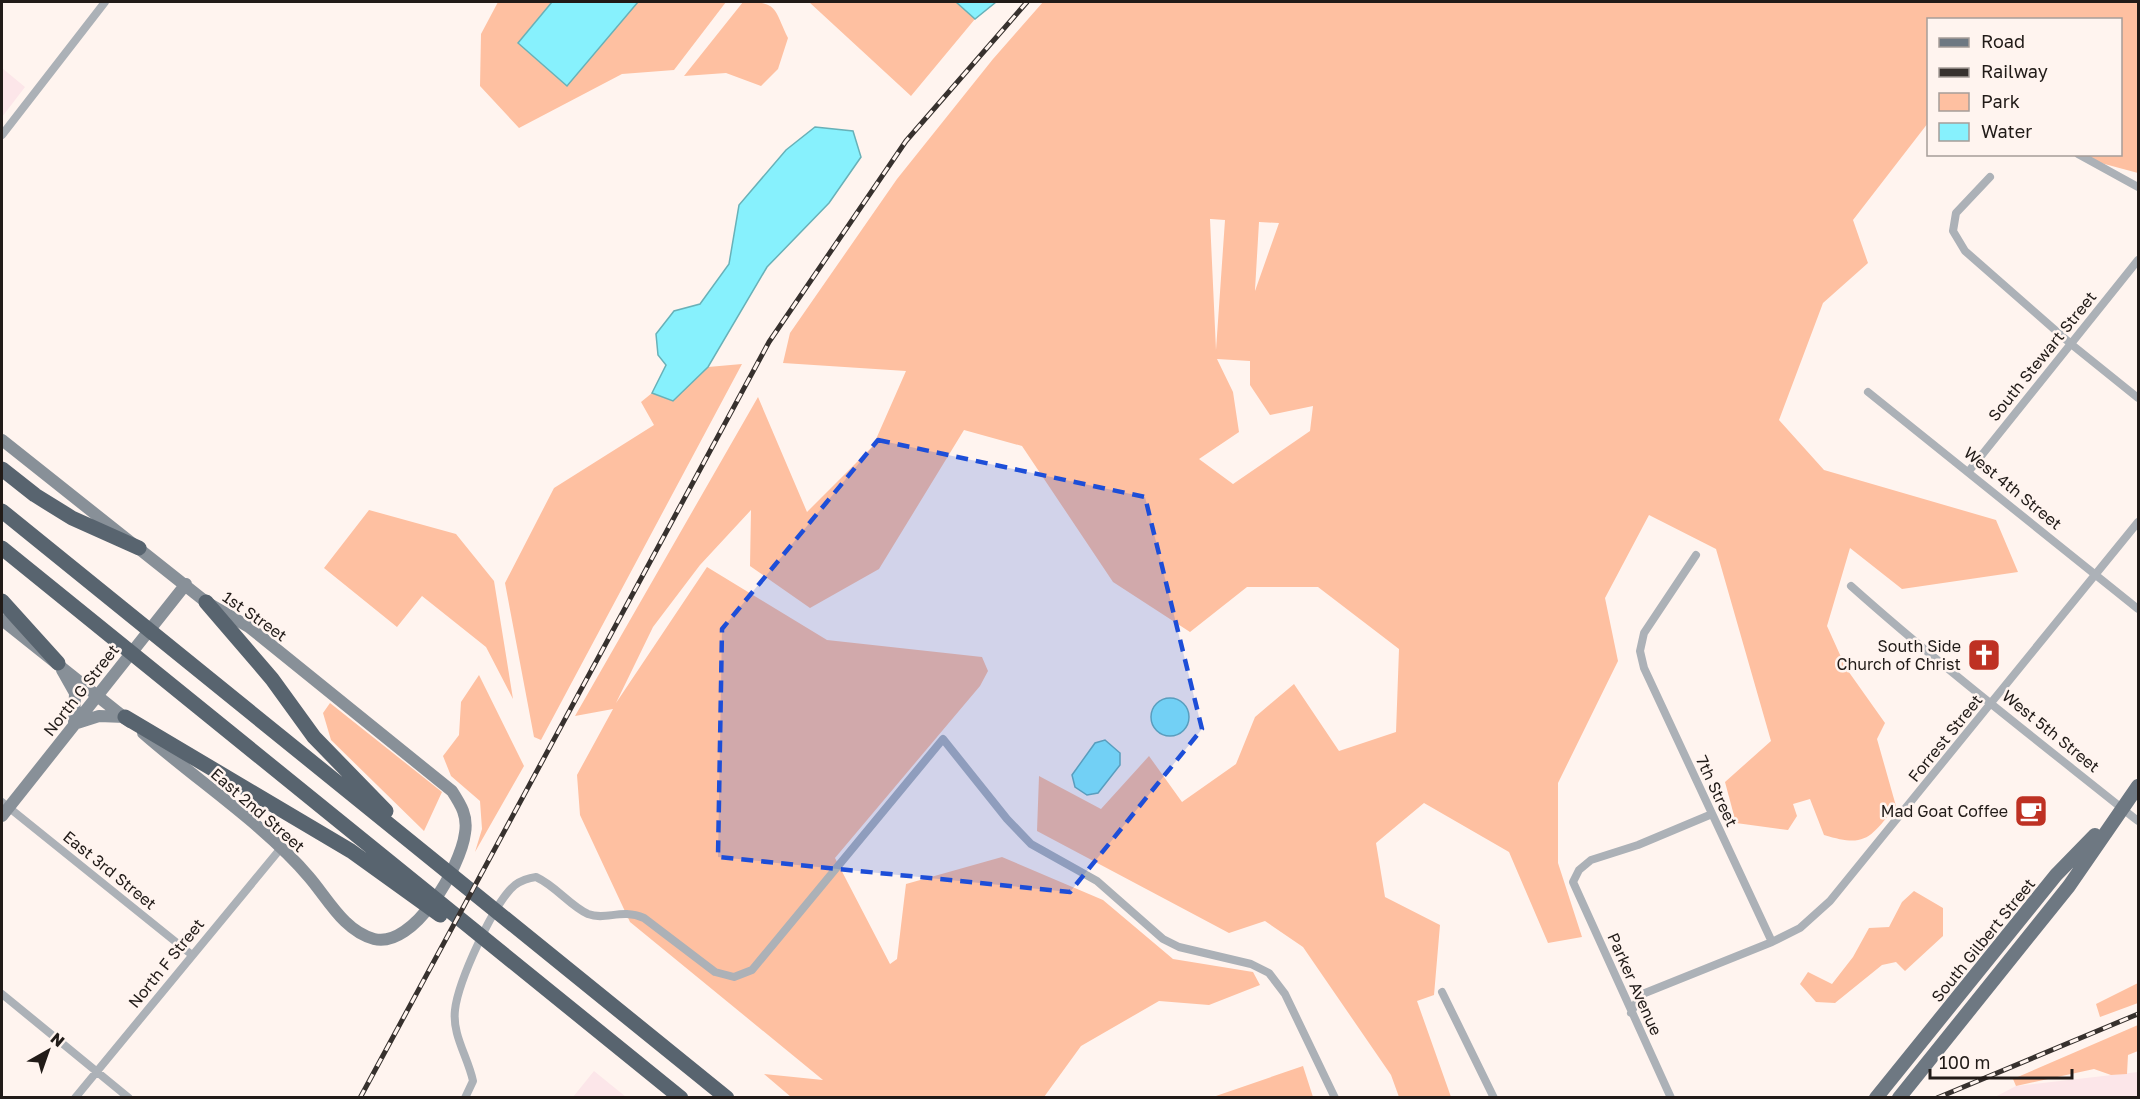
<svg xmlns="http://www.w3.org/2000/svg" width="2140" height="1099" viewBox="0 0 2140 1099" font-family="'Golos Text',sans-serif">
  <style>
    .industrial { fill: #fce6e9 }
    .green { fill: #fec0a1; fill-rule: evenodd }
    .water { fill: #87f1fd; stroke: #68b1b8; stroke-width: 1.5 }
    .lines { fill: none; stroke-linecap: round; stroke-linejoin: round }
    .street { stroke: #acb1b7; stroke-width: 8 }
    .secondary { stroke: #889098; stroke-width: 12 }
    .primary { stroke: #6e7882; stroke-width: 14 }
    .highway { stroke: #58646f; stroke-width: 15 }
    .rail-casing { stroke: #37312e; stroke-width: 5 }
    .rail { stroke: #fff4ef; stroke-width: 3; stroke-dasharray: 9; stroke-linecap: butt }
    .marked { fill: #1d4ed8; fill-opacity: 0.2; stroke: #1d4ed8; stroke-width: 4.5; stroke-dasharray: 12 8; stroke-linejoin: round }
    .labels { text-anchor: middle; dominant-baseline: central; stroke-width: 5; stroke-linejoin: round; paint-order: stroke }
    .street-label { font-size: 16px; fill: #211b18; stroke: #fff4ef }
    .poi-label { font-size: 16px; fill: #211b18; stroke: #fff4ef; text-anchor: end }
  </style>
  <rect width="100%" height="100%" fill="#fff4ef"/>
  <!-- industrial -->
  <path class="industrial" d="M2,68l23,19 -23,30z
    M594,1071l32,26h-53z
    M2138,1072v25h-143l21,-11z"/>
  <!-- green -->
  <path class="green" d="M498,2h54l-34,41 49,43 71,-84h88l-52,68 -52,4 -103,54 -39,-42 1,-52z
    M743,2c35,-1 31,7 45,36l-10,31 -17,17 -35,-13 -42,3z
    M809,2h147l19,17 -64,77z
    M1043,2h1095v171l-67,-18 49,-1v-134h-192v103l-75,97 15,43 -45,40 -44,117 45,50 172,50 22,52 -116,17 -52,-41 -23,78 19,42 39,55 -8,16 19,67c-26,32 -30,42 -72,29l-14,-36 -17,5 4,12 -9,14 -52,-7 -11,-41 46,-41 -55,-192 -67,-34 -44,83 13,63 -60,122v80l24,74 -34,6 -39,-91 -85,-49 -48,40 9,54 55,28 -6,70 -17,6 34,96h-52l-8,-22 -88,-128 -38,-26 -36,12 -192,-102 2,-55 62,33 48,-53 33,46 54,-38 19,-47 39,-33 45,67 57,-19 3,-83 -81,-62h-71l-57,45 -77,-50 -91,-136 -58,-16 -85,139 -69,39 -60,-42 1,-56 -51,55 -47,62 -37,76 91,-136 120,73 155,17 6,14 -8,15 -145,172 55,106 7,-5 9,-75 96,-27 101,43 70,59 80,13 7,13 -51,20 -50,-4 -78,45 -37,51h-253l-27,-23 59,6 -193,-158 -50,-107 -3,-40 36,-66 -38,7 183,-319 49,115 66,-66 33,-75 -123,-8 7,-30 107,-154 96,-120zM1211,219l14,1 -9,130 -6,-131zM1259,222l20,1 -24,68v-1zM1217,359l33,2v24l20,30 43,-9 -3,25 -77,53 -34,-25 40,-27 -6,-40z
    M742,364l-201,376 -7,-3 -29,-154 49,-95 100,-63 -13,-23 11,-9 21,8 35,-34z
    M369,510l87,24 38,47 19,118 -27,-52 -64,-51 -25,31 -73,-59z
    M479,675l45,91 -49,86 7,-23 -2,-28 -29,-25 -8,-20 16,-21 2,-33z
    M330,703l112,89 -18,39 -93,-91 -8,-27z
    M1914,891l29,17v28l-38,35 -9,-9 -14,3 -47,38 -19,-1 -16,-18 8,-12 24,12 21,-27 16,-29 20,-1 13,-25z
    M2138,983v20l-38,14 -4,-13z
    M2138,1025v26l-10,4 -1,19 -16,1 -17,-6 -78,17 -3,-7z
    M1303,1066l10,31h-100z"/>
  <!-- water -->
  <path class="water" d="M552,2h86l-71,84 -49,-43z
    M956,2h40l-21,17z
    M815,127l38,4 8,26 -32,46 -62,64 -59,100 -35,34 -21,-8 14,-28 -8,-10 -2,-21 18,-23 26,-7 29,-40 10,-59 47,-55z
    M1151 717a19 19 0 1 1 38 0a19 19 0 1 1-38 0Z
    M1105,740l15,13v12l-22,28 -11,2 -12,-8 -3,-12 23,-32z"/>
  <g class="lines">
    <!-- street -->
    <path class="street" d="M2,135l103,-133
      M2078,154l60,33
      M1990,177l-34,36 -3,18 12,20 106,93 67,54
      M1868,392l270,217
      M1969,471l169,-211
      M1696,555l-52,78 -4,18 4,17 128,274
      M1851,586c92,82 191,158 287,235
      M2,802l190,153
      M1442,992l52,106
      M2,994l127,104
      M1631,1013l9,-18 132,-53 28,-14 30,-27 308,-379
      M75,1098l206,-250
      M465,1098l8,-17c-5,-24 -21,-46 -18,-71 3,-28 39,-108 60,-125 7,-5 13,-7 21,-8 20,9 34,29 52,37 18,7 33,-6 56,4l71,54 19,5 18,-7 191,-231 64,80 24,25 66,37 66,58 16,8 72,17 18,9 16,21 50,104
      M1671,1098l-98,-216 6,-12 12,-10 47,-15 74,-31"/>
    <!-- secondary -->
    <path class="secondary" d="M2,440l204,162 43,25 203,164c9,14 16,25 13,42 -4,33 -51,116 -91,106 -30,-8 -46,-40 -65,-62 -44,-52 -114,-98 -166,-144
      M2,620l128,102
      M62,670l13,23 -1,31 25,-8 26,1
      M2,816l184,-232"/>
    <!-- primary -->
    <path class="primary" d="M1876,1098l180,-223 39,-40
      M1899,1098l170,-212 69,-100"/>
    <!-- highway -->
    <path class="highway" d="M2,469l33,26 37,23 67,30
      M2,511l725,587
      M2,548l679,550
      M2,601l56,62
      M206,602l66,77 42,58 72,74
      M125,717l226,134 89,64"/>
    <defs>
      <path id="rail" d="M360,1098l409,-756 137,-201 121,-139
        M1937,1098l201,-84"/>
    </defs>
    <!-- rail casing -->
    <use href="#rail" class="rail-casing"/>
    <!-- rail -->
    <use href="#rail" class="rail"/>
  </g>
  <!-- marked area -->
  <path class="marked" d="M878,440l267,57 57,232 -132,163 -352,-35 4,-228z"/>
  <!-- icons -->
  <defs>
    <symbol id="church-square" viewBox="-11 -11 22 22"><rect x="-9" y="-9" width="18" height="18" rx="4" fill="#be3123" stroke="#fff4ef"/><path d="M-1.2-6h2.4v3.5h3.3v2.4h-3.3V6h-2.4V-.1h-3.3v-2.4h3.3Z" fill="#fff"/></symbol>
    <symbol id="cafe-square" viewBox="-11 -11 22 22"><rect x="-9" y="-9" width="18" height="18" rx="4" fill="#be3123" stroke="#fff4ef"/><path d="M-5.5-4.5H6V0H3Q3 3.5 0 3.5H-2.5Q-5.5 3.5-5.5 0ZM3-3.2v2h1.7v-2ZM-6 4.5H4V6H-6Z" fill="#fff"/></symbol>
  </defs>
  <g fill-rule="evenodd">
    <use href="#church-square" x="1965" y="636" width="38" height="38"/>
    <use href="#cafe-square" x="2012" y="792" width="38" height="38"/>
  </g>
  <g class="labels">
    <!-- street labels -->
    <g class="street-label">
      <text transform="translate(2042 356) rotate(-51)">South Stewart Street</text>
      <text transform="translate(2013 488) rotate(39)">West 4th Street</text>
      <text transform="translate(255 616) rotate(35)">1st Street</text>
      <text transform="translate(81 690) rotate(-52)">North G Street</text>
      <text transform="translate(2051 731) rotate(39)">West 5th Street</text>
      <text transform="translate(1945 738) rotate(-51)">Forrest Street</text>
      <text transform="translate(1717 791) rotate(65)">7th Street</text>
      <text transform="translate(258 810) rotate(41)">East 2nd Street</text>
      <text transform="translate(110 870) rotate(39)">East 3rd Street</text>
      <text transform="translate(1983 940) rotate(-51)">South Gilbert Street</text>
      <text transform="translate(166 963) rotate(-51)">North F Street</text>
      <text transform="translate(1635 984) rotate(66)">Parker Avenue</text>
    </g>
    <!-- poi labels -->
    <g class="poi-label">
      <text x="1961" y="646">South Side<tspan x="1961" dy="18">Church of Christ</tspan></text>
      <text x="2008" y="811">Mad Goat Coffee</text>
    </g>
  </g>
  <!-- border -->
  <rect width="2140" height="1099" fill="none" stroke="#211b18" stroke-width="6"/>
  <!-- legend -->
  <rect x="1927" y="18" width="195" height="138" fill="#fff4ef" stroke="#a69d99" stroke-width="1.5"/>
  <rect x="1939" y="38" width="30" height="9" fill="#6e7882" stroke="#a69d99" stroke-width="1.5"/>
  <text x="1981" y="48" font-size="18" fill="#211b18">Road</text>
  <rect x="1939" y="68" width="30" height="9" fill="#37312e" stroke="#a69d99" stroke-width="1.5"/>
  <text x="1981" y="78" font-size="18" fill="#211b18">Railway</text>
  <rect x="1939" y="93" width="30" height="18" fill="#fec0a1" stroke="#a69d99" stroke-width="1.5"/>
  <text x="1981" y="108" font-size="18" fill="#211b18">Park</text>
  <rect x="1939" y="123" width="30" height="18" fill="#87f1fd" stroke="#a69d99" stroke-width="1.5"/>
  <text x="1981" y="138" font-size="18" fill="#211b18">Water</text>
  <!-- north arrow -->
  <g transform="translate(48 1051) rotate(40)" stroke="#fff4ef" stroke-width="4.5" paint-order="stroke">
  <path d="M0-4.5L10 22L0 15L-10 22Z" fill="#211b18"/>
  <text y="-9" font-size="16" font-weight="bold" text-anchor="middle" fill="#211b18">N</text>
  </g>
  <!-- scale -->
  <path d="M1930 1069v9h142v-9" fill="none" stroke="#211b18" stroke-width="3"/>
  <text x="1939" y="1069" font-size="18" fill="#211b18" stroke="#fff4ef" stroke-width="4.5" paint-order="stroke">100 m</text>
</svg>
